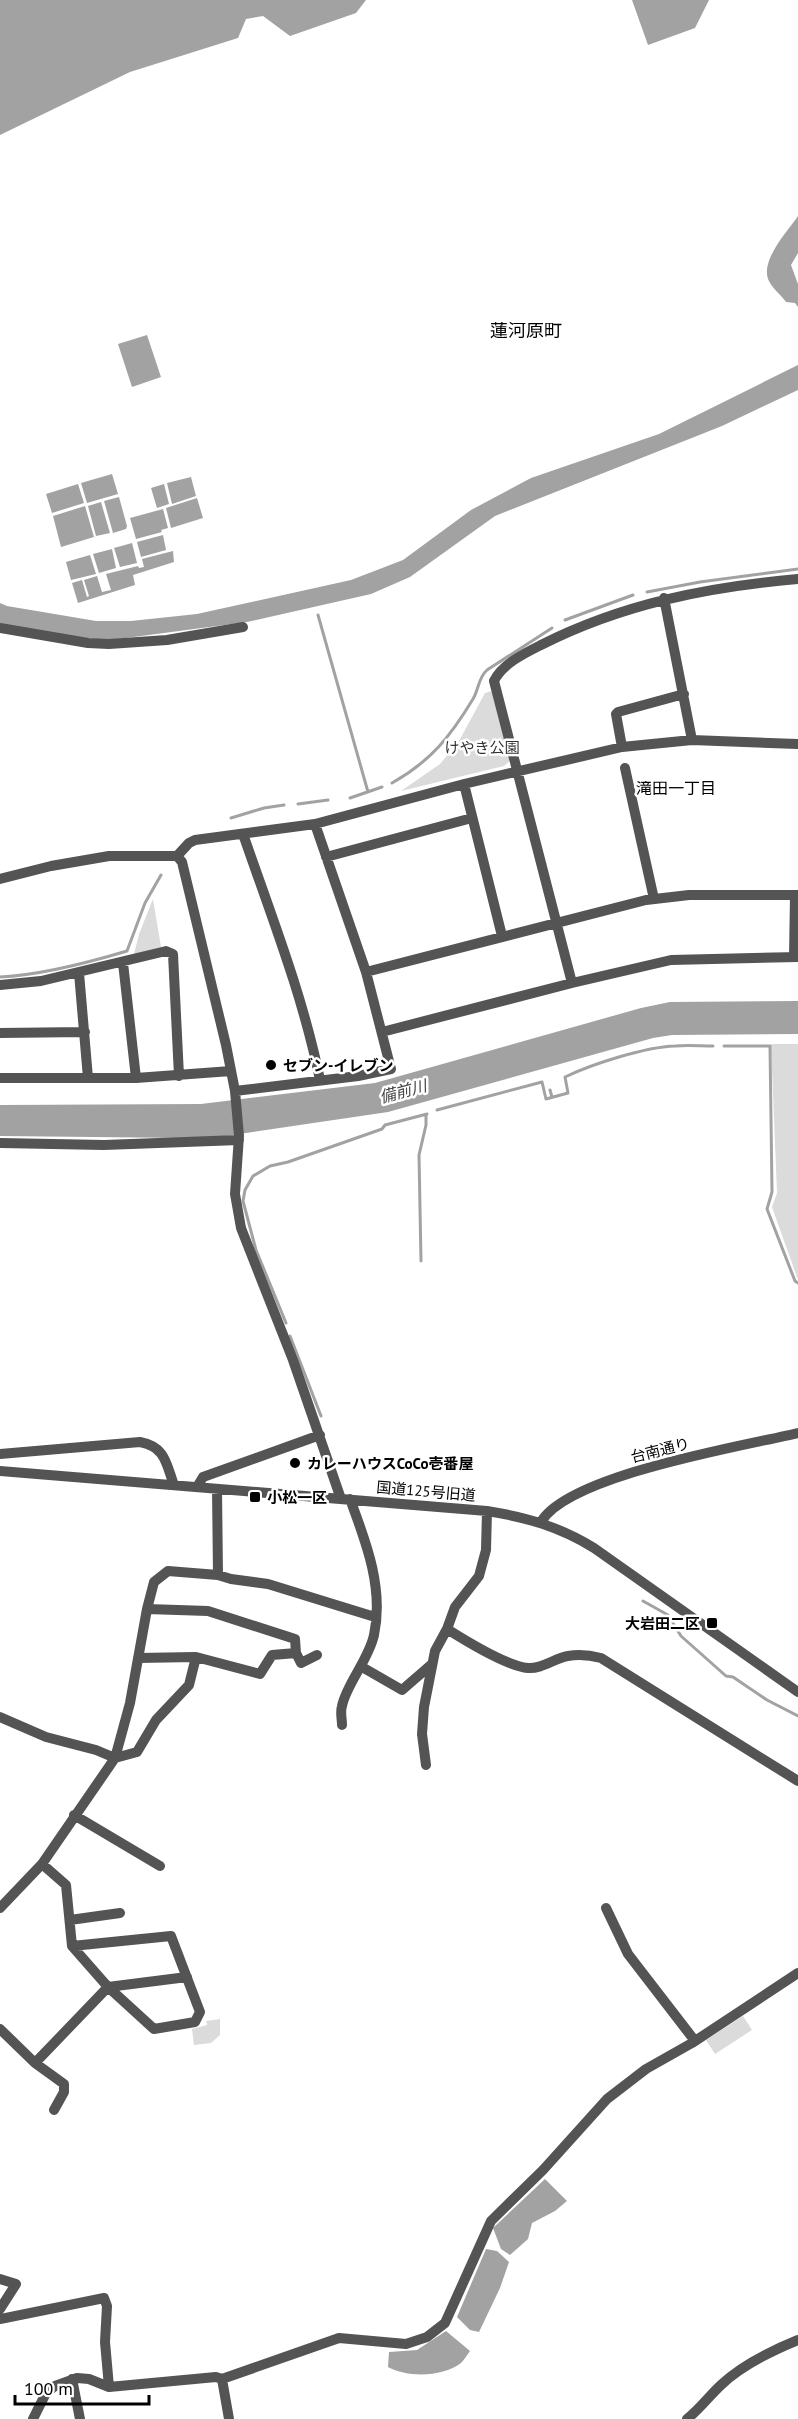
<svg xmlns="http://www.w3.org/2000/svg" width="798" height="2419" viewBox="0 0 798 2419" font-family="'PT Sans','Noto Sans JP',sans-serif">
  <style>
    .green { fill: #dbdbdb }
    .water { fill: #a2a2a2 }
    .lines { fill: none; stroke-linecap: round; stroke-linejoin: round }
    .stream { stroke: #a2a2a2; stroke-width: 3 }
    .minor { stroke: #545454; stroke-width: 10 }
    .poi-dot { fill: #000; stroke: #fff; stroke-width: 2 }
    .labels { text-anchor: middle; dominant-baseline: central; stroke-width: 5; stroke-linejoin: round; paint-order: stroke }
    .park-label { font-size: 15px; fill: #323232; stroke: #fff }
    .poi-label { font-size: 15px; font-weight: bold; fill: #000; stroke: #fff; text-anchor: start }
    .street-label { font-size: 15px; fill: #000; stroke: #fff }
    .neighbourhood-label { font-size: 16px; fill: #000; stroke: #fff }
    .water-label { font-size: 16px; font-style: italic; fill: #434343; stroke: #fff }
    .quarter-label { font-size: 18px; fill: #000; stroke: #fff }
  </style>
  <rect width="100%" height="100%" fill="#fff"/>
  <!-- green -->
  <path class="green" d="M492,691l18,70 -6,5 -103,25 39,-27 19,-23 26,-48z
    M153,899l8,48 -27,7 5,-20z
    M771,1044h27v236l-26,-73 5,-14z
    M743,2016l9,14 -37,24 -9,-14z
    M220,2019v16l-9,8 -17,2 -2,-16 15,-4 -1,-4z"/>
  <!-- water -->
  <path class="water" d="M0,0h366l-10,13 -66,23 -27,-20 -17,3 -8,19 -108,34 -130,63z
    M632,0h77l-14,28 -47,17z
    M798,216v37l-7,12 7,19v23l-3,-4 -9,-1c-5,-7 -15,-15 -18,-23 -7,-20 20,-48 30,-63z
    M147,335l14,42 -29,10 -14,-43z
    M798,365v25l-76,36 -227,90 -85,61 -39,17 -124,28 -136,18 -27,-2 -77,-12 -7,-3v-20l7,3 89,15h35l66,-7 154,-34 52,-20 68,-50 60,-32 128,-44z
    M112,474l6,20 -31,9 -6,-20z
    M191,477l5,19 -24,8 -5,-21z
    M78,484l6,19 -32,10 -6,-19z
    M164,484l5,20 -12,4 -6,-20z
    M119,497l8,29 -1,3 -13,4 -9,-32z
    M197,498l6,20 -32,10 -5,-20z
    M101,502l9,31 -14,3 -8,-30z
    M85,506l9,31 -33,10 -8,-31z
    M163,509l5,19 -7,2 1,2 -26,7 -6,-21z
    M163,535l3,15 -25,7 -4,-15z
    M132,543l5,20 -17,4 -6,-19z
    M112,549l4,19 -17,5 -6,-19z
    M173,551l1,11 -41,13 2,10 -57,18 -6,-20 10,-3 5,17 2,-1 -5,-16 13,-4 5,16 9,-2 -5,-16 32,-8 1,2 5,-1 -2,-8z
    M90,555l6,19 -25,6 -5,-18z
    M798,1001v33l-126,1 -19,3 -265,74 -162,24 -40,2 -186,-2v-31l201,-1 174,-21 266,-75 29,-6z
    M545,2179l22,22 -12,10 -23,12 -4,16 -18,16 -9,-6 -8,-21z
    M486,2249l11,2 12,11 -9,26 -21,44 -9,-2 -13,-13z
    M446,2331l24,20c-3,4 -6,9 -9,12 -18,14 -53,15 -73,4l1,-15 28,-2z"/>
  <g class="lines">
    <!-- stream -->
    <path class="stream" d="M647,592l53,-10 98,-13
      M318,615l50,177
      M565,620l68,-25
      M392,783c39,-22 58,-46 81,-84 6,-10 5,-21 14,-29l65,-42
      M350,798l32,-11
      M298,804l30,-4
      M231,818l33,-10 20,-3
      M0,977c42,-2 87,-14 127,-26l18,-48 16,-28
      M724,1046h46l2,146 -5,17 28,72 3,2
      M550,1090l2,7
      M437,1110l105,-28 4,17 22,-6 -3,-16c27,-13 80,-30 110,-31 12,-1 25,0 38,0
      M421,1261l-2,-106 7,-30v-10
      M286,1323l-30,-73 -13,-49 2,-11 8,-14 17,-10 18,-4 94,-33 3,-4 42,-11
      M290,1336l31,80
      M643,1601l25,14 13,21 45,40 7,1 34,23 31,16"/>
    <!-- minor -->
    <path class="minor" d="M664,598l28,142
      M0,628l88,15 21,1 58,-4 76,-13
      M622,747l-6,-33 2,-2 66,-18
      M625,768l29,131
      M464,784l38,152
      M243,834c28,81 60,162 77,246
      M177,856l12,-13 6,-3 120,-16 149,-40 158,-37 70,-7 106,4
      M326,857l146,-39
      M0,879l51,-13 58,-10h68l5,6 44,183 9,46 4,45 -4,58 6,34 52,132 48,139
      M794,957l1,-62
      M123,963l13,115
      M366,972l280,-72 43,-5h109
      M79,973l9,105
      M572,983l-78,-302c8,-17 31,-28 47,-36 81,-41 166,-58 257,-66
      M0,985l41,-4 125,-30 7,3 6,122
      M382,1032l190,-49 99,-23 127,-3
      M0,1033l85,-1
      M0,1078h136l95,-7
      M235,1091l123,-15 33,-7 -25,-97 -51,-148
      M0,1143l104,2 135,-5
      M0,1454l140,-12c26,5 26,22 34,43
      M0,1471l487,40c39,6 73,16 107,37l204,144
      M197,1487l6,-10 117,-42
      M217,1489l1,86
      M541,1522c27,-47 202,-76 257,-89
      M147,1609l61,2 87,28 1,14
      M447,1629c19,12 59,37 81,39 14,1 27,-10 40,-12 12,-2 21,-1 33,2l197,123
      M138,1658l58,-1 64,17 12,-19 24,-2 5,10 16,-8
      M362,1667l40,23 30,-26
      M0,1717l46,20 50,13 19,8 22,-6 19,-32 33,-35 7,-28
      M342,1725c0,-6 -2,-13 0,-19 4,-21 27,-47 32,-71 10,-47 -8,-93 -24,-136
      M426,1765l-4,-31 2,-27 11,-56 12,-22 8,-22 24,-31 7,-26 1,-39
      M74,1815l86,51
      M42,1864l24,21 6,61 36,41 46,42 41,-7 5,-10 -29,-76 -99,10
      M0,1908l42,-44 73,-106 15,-55 17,-94 7,-27 14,-11 50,4 13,4 37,5 107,33
      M606,1908l22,46 67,87
      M70,1920l50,-7
      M0,2029l35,34 29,21v8l-10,18
      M35,2063l73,-76 79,-10
      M0,2279l16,5 -16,25
      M0,2319l104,-21 3,8 -2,36 4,45
      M72,2379l8,40
      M222,2379l7,40
      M33,2419l13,-26 9,-7 22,-8 12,1 20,8 107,-10 6,2 117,-41 67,6 21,-7 18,-14 46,-102 52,-51 64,-71 39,-30 46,-26 106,-70
      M687,2419c13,-10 22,-23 34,-34 21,-20 50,-34 77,-45"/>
  </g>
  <!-- markers -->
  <g class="poi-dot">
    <circle cx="271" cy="1065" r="6"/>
    <circle cx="295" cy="1463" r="6"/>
    <rect x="249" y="1491" width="12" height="12" rx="3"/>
    <rect x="706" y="1617" width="12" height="12" rx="3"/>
  </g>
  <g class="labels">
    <!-- park labels -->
    <g class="park-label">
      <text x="482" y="747">けやき公園</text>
    </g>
    <!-- poi labels -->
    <g class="poi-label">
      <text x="283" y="1065">セブン-イレブン</text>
      <text x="307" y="1463">カレーハウスCoCo壱番屋</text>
      <text x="267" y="1497">小松一区</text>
      <text x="700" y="1623" text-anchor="end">大岩田二区</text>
    </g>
    <!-- street labels -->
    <g class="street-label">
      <text transform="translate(660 1450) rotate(-14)">台南通り</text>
      <text transform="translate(426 1491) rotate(5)">国道125号旧道</text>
    </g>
    <!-- neighbourhood labels -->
    <g class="neighbourhood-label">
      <text x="676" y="788">滝田一丁目</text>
    </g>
    <!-- water labels -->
    <g class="water-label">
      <text transform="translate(403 1091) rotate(-15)">備前川</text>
    </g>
    <!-- quarter labels -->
    <g class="quarter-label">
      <text x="526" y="330">蓮河原町</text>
    </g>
  </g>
  <!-- scale -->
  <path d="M15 2395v9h134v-9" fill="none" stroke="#000000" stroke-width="3"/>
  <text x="24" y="2395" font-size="18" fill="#000000" stroke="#ffffff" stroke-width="4.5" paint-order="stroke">100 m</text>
</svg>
